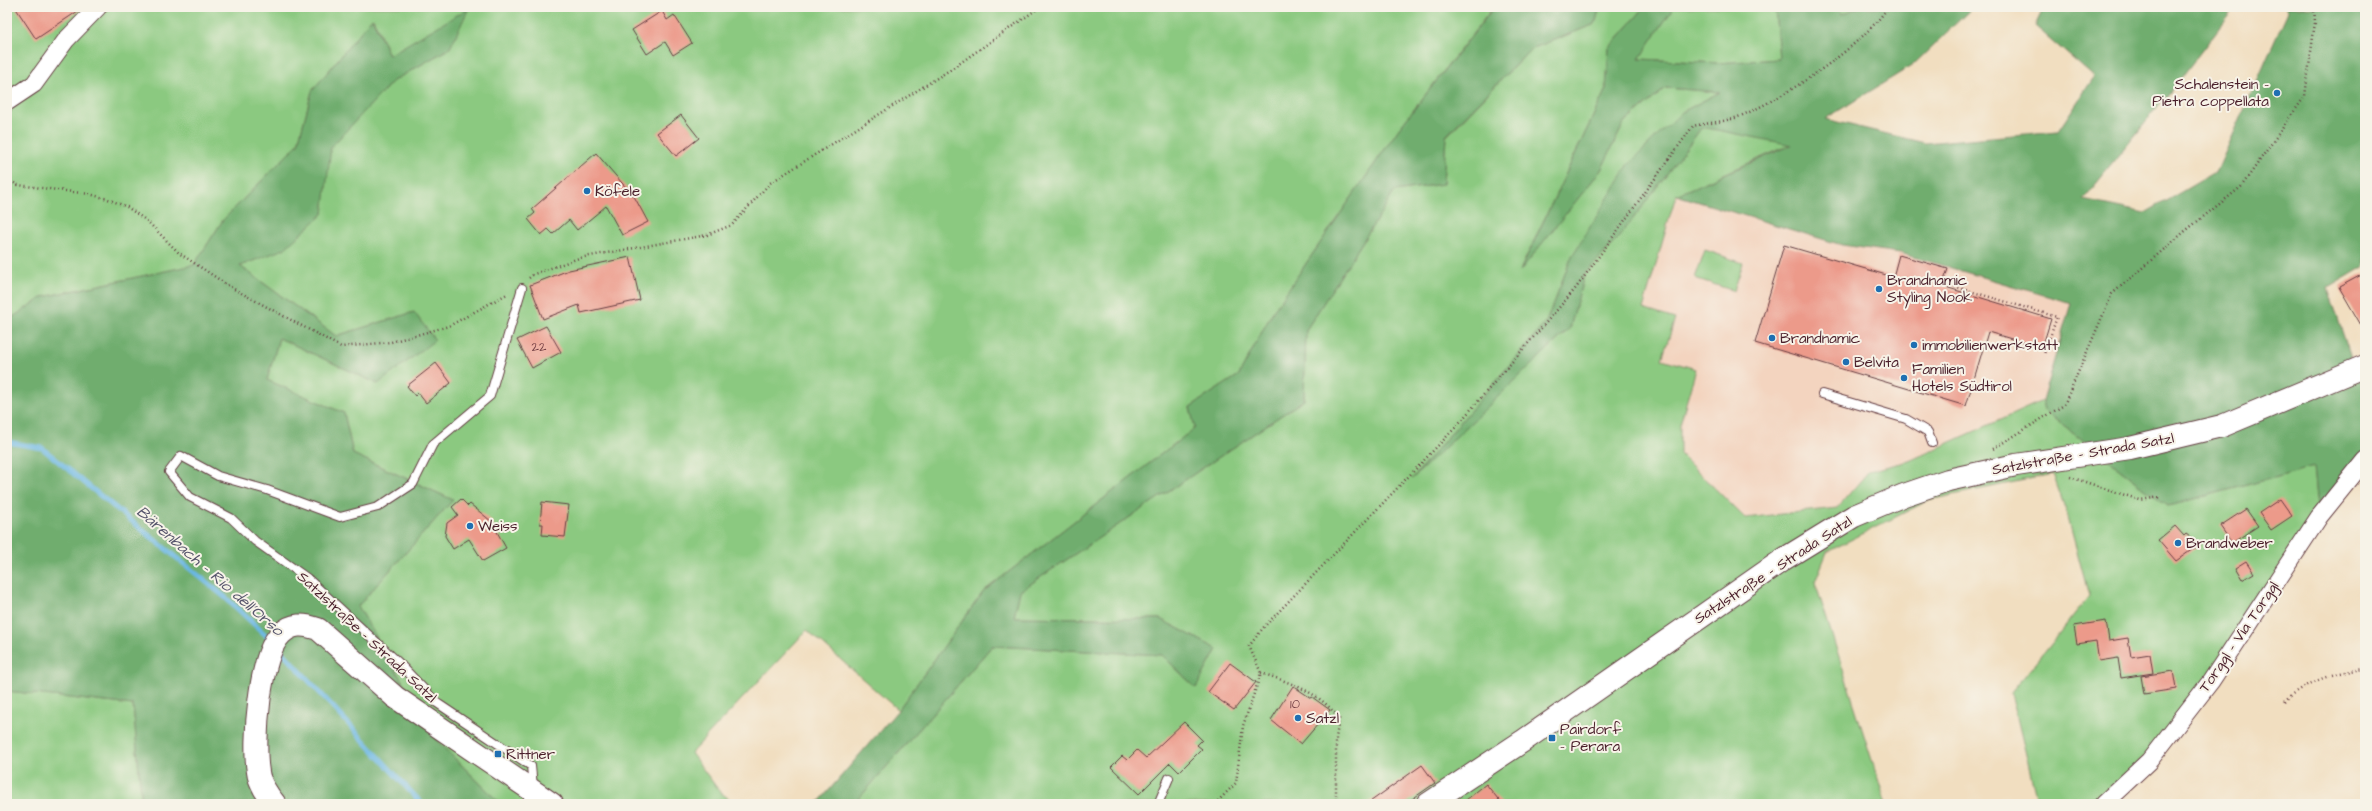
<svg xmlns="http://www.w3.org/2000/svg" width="2372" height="811" viewBox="0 0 2372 811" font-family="'Architects Daughter',sans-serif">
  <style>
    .built { fill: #f3d4bf }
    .green { fill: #8bc980; stroke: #6a7456 }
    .forest { fill: #70ad6e; stroke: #5d664c }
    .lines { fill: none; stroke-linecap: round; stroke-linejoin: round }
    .stream { stroke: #6bb7e4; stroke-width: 5 }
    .building { fill: #ec9a8a }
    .lane-casing { stroke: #633c41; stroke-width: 10 }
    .street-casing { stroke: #633c41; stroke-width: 19 }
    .secondary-casing { stroke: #633c41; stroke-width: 24 }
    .path { stroke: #633c41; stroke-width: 2.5; stroke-dasharray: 1 3; stroke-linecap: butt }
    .lane { stroke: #fff; stroke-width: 8 }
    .street { stroke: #fff; stroke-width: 17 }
    .secondary { stroke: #fff; stroke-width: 22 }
    .poi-dot { fill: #1f6fb2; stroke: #f7f3e8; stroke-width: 1.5 }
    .labels { text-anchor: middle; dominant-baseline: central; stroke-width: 4; stroke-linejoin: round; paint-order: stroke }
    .number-label { font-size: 13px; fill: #723e43 }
    .poi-label { font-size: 15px; fill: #4a1f2b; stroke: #f7f3e8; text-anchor: start }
    .street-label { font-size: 15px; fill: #4a1f2b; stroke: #f7f3e8 }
    .water-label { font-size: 16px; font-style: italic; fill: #56546c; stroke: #f7f3e8 }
  </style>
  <rect width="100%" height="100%" fill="#f7f3e8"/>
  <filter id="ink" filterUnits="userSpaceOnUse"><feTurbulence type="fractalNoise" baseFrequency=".025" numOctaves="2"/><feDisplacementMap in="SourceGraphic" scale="8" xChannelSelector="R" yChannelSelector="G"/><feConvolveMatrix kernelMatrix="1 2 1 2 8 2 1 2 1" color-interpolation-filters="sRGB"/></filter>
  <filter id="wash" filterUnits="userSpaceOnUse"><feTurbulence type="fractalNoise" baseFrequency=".012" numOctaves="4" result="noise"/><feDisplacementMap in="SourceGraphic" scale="16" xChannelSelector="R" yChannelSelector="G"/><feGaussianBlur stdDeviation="0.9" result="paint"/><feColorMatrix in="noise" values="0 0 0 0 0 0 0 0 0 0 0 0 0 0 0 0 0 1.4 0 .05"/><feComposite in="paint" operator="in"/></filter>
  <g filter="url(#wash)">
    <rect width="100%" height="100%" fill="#f1dec0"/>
    <!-- built -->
    <path class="built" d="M1676,195l165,50 59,8 171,50 -29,98 -133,60 -40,10 -32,37 -92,10 -65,-64v-30l16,-54 -34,-11 -20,-50z"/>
    <!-- green -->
    <path class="green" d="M7,7h1497l-13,3 -93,120 -126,183 -33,62 -49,32 5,21 -211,163 -86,119 -91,-80 -116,123 29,39 16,12h-235l-63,-62 -80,-136 95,-106 -100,-46 -9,-41 -77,-33 12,-42 99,46 36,-72 -78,24 -96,-70 44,-18 39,-34 7,-67 63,-66 57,-33 -61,7 -16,-37 -61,73 -14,53 -75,76 -29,45 -151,32 -36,24z
      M1600,7h45l-36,41 -3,41 -85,179 80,-98 23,-47 42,-35 54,4 -38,20 -110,144 -26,66 -130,152 154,-146 14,-53 36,-39 82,-109 90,17 -116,51 -33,114 32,10 -13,40 34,10 -16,55v30l65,64 92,-10 32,-37 40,-10 133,-60 2,9 124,96 146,-39 5,50 -108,164 -108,123h-65l-27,-111 78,-97 -22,-82 -14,-40 -124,26 -102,52 -12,30 71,222h-1032l138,-158 170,9 34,33 21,-39 -57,-30 -146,-2 6,-26 284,-191 2,-70 89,-139 48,-7 3,-47 85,-88 64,-25z
      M1674,7h101l4,52 -61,4 -79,-4z
      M1839,7h21l-18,7z
      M1705,250l38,13 -9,28 -39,-13z
      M7,691l126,14 9,99h-135z"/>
    <!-- forest -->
    <path class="forest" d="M1504,7h96l-5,17 -64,25 -85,87 -3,48 -48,7 -89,139 -2,70 -284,191 -6,26 146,2 57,30 -21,39 -34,-33 -170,-9 -138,158 -36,-1 80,-93 86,-119 211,-163 -5,-21 49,-32 33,-62 126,-183 94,-120z
      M1645,7h29l-35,52 79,4 61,-4 -4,-52h64l3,7 18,-7h113l-60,58 -88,54 100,24 133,-12 36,-54 -59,-51 9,-19h191l-64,84 -88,109 62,13 72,-42 71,-160 -1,-4h78v259l-37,22 30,92 7,-1v81l-46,57 -5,-50 -146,39 -124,-96 -2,-9 29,-98 -171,-50 -58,-8 -166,-50 116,-50 -90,-18 -82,109 -36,39 -14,53 -158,151 134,-157 26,-66 57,-92 53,-52 38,-20 -54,-4 -42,35 -23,47 -81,101 86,-182 3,-41z
      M469,8l-19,40 -57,33 -62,66 -8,67 -39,35 -44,17 96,70 78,-24 21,28 -57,44 -99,-46 -12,42 77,33 9,41 100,46 -95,106 80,136 63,62h-359l-9,-99 -126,-14v-370l36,-24 151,-32 29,-45 75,-76 14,-53 60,-73 17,37z"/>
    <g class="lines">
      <!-- stream -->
      <path class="stream" d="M7,442l35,6 184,150 45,42
        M278,647l144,157"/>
    </g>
    <g id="blocks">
      <!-- building -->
      <path class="building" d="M15,7h69l-48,32z
        M662,11l5,9 7,-5 18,28 -19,12 -8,-13 -18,12 -15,-24z
        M681,115l18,23 -23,18 -19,-23z
        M596,153l39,45 13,24 -26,13 -16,-29 -29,24 -8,-10 -16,14 -5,-5 -7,6 -13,-16 7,-6 -3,-4z
        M1784,245l109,32 6,-22 49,14 -6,17 109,33 -9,29 -54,-16 -22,74 -211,-63z
        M630,257l10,43 -59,13 -2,-8 -36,14 -13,-34 39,-15z
        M2365,273v59l-26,-45z
        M546,326l15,26 -29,16 -15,-28z
        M436,363l15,20 -25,20 -8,-10 -3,3 -8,-10z
        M461,499l7,7 2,-2 21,17 15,27 -23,13 -14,-22 -16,10 -8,-13 2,-13 11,-8 -6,-8z
        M2280,499l12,17 -21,14 -12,-17z
        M542,502l27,3 -4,32 -23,-2 1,-11h-3z
        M2246,509l12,17 -26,17 -12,-17z
        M2175,526l9,10 2,-2 14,10 -24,17 -18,-21z
        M2246,561l8,12 -12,7 -7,-12z
        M2106,621l3,20 19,-3 3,19 19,-3 3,19 -32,5 -3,-20 -19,3 -3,-20 -19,3 -3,-18z
        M1230,663l26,19 -22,28 -26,-18z
        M2173,671l3,18 -32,5 -3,-18z
        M1293,686l18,12 1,-1 18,13 -29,34 -30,-24z
        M1184,722l18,18 -5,5 5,4 -23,23 -9,-9 -31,31 -28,-27 11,-11 5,4 10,-10 9,8z
        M1422,765l13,18 -30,21h-38z
        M1486,784l16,20h-41z"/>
    </g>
  </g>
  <g filter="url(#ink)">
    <use href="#blocks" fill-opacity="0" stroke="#633c41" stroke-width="1"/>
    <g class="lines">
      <defs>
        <path id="lane" d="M522,288l-32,108 -57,48 -20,40 -35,23 -38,10 -73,-27 -49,-14 -37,-20 -12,16 21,25 41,21 24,23 52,37 92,85 38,40 94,63 2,21
          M1822,394l84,25 22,13 4,11
          M1158,804l11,-26"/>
        <path id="street" d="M7,102l27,-18 32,-44 32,-33
          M2103,804l46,-43 62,-80 108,-164 46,-57"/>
        <path id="secondary" d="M275,804c-7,-8 -16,-22 -17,-32 -5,-29 1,-118 23,-138 11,-11 23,-10 37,-5l77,68 157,107
          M1428,804l95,-63 261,-182 70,-43 50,-21 44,-15 68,-15 114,-17 92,-22 143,-60"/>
      </defs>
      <!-- lane casing -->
      <use href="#lane" class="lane-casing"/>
      <!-- street casing -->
      <use href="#street" class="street-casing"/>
      <!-- secondary casing -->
      <use href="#secondary" class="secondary-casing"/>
      <!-- path -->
      <path class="path" d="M7,179l11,6 71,9 19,5 19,8 20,14 32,32 53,35 109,59 50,-5 58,-16 58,-32
        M529,278l5,-4 45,-16 128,-23 25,-10 38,-42 183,-115 87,-61
        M1943,283l114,34 -13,37
        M1993,449l71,-44 48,-111 72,-62 57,-45 64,-91 10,-74 -1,-15
        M2070,477l70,23 21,-3
        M1261,673c28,9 61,20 78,46l-3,19v66
        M2284,701c26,-21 48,-28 81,-32
        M1215,804l21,-21 7,-57 18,-53 -12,-27 15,-19 190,-198 122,-141 117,-162c14,-3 31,-4 45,-9 45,-18 124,-70 150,-110"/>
      <!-- lane -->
      <use href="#lane" class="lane"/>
      <!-- street -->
      <use href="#street" class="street"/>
      <!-- secondary -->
      <use href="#secondary" class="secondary"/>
    </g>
  </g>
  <!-- markers -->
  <g class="poi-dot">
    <circle cx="2277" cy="93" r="4"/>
    <circle cx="587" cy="191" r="4"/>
    <circle cx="1879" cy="289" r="4"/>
    <circle cx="1772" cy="338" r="4"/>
    <circle cx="1914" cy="345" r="4"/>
    <circle cx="1846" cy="362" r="4"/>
    <circle cx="1904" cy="378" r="4"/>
    <circle cx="470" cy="526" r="4"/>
    <circle cx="2178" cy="543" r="4"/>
    <circle cx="1298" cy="718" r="4"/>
    <rect x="1548" y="734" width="8" height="8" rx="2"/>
    <rect x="494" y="750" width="8" height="8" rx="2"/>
  </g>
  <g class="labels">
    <!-- number labels -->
    <g class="number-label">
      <text x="539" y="347">22</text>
      <text x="1295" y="704">10</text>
    </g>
    <!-- poi labels -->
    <g class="poi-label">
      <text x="2269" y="84" text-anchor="end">Schalenstein -<tspan x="2269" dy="17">Pietra coppellata</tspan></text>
      <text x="595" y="191">Köfele</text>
      <text x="1887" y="280">Brandnamic<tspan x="1887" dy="17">Styling Nook</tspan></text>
      <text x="1780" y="338">Brandnamic</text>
      <text x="1922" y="345">immobilienwerkstatt</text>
      <text x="1854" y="362">Belvita</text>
      <text x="1912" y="369">Familien<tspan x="1912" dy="17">Hotels Südtirol</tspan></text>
      <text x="478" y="526">Weiss</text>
      <text x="2186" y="543">Brandweber</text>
      <text x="1306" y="718">Satzl</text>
      <text x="1560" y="729">Pairdorf<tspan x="1560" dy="17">- Perara</tspan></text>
      <text x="506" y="754">Rittner</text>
    </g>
    <!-- street labels -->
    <g class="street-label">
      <text transform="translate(2083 454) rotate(-10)">Satzlstraße - Strada Satzl</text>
      <text transform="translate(1773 570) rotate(-33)">Satzlstraße - Strada Satzl</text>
      <text transform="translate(367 637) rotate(43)">Satzlstraße - Strada Satzl</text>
      <text transform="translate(2239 637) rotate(-56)">Torggl - Via Torggl</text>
    </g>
    <!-- water labels -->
    <g class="water-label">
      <text transform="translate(210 571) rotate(41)">Bärenbach - Rio dell’Orso</text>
    </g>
  </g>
  <!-- margin -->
  <rect width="2372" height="811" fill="none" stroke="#f7f3e8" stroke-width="24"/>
</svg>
